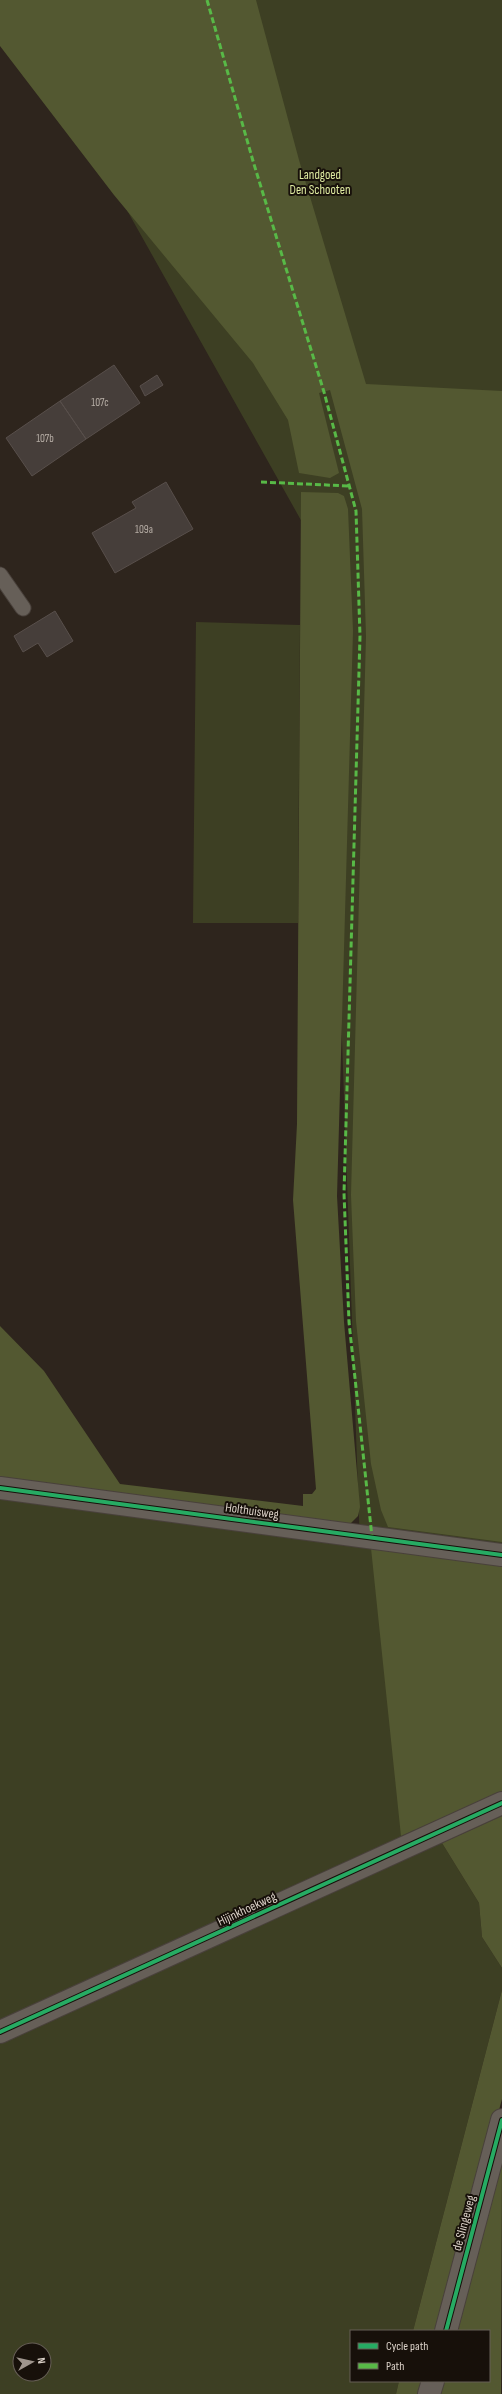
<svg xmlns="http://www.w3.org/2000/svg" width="502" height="2394" viewBox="0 0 502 2394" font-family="'Sofia Sans Condensed',sans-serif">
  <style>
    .green { fill: #3d3f23; fill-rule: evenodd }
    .forest { fill: #535831 }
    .building { fill: #463e3a; stroke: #584f4b }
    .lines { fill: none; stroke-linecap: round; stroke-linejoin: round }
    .service-casing { stroke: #49413b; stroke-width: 17 }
    .minor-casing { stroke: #49413b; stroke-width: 24 }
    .tertiary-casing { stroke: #49413b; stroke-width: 24 }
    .service { stroke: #665f58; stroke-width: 15 }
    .minor { stroke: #665f58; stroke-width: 22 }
    .tertiary { stroke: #665f58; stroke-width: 22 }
    .quiet { stroke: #58b947; stroke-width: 3; stroke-dasharray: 6 3; stroke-linecap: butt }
    .cycleway-casing { stroke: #17100a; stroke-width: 6 }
    .cycleway { stroke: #26ab63; stroke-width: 4 }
    .labels { text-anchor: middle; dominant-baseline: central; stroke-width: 4; stroke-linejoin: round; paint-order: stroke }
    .number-label { font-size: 11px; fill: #b6ada5 }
    .park-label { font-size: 13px; fill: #dfeba1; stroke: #17100a }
    .street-label { font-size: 13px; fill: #dcd2c9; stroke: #17100a }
  </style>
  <rect width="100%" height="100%" fill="#2e251d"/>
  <!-- green -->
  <path class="green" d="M9,0h493v1821l-124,26 -378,173v-523l360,49 -35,-983z
    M196,622l104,3 -2,298h-105z
    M442,1843l37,60 3,34 20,31v22l-89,341h-62v50h48l-3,13h-396v-350zM20,2350h24v24h-24z"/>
  <!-- forest -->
  <path class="forest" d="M0,0h256l43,160 67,224 136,7v1151l-114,-15 -7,-17 -10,-46 -15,-143 -5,-126 15,-559 -4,-127 -32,-119 -11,3 20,80 -9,5 -31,-5 -11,-53 -35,-57 -139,-168 -114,-149z
    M301,492l37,1 6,3 4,13 5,122 -16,565 7,126 16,185 -2,9 -8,8 -350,-47v-151l44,45 76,113 183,22v-12h9l4,-5 -23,-289 4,-76z
    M371,1548l131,15v228l-101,45z
    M502,1816v152l-20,-31 -3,-34 -37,-60z
    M502,1990v109l-63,232h-26z
    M502,2157l-1,237h-63l4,-13h47v-50h-34z
    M399,2381h27l-4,13h-26z"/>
  <!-- building -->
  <path class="building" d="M114,365l26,38 -54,36 -26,-38z
    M157,375l6,10 -18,11 -5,-10z
    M60,401l26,38 -54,37 -26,-38z
    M166,482l27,47 -78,44 -23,-40 44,-25 -4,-6z
    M55,611l18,30 -26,16 -9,-14 -15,9 -9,-16z"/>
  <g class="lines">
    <defs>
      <path id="service" d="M0,575l23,33"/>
      <path id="minor" d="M0,1488l502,67
        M446,2331l56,-211
        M429,2394l4,-13"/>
      <path id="tertiary" d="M0,2032l502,-229"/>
    </defs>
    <!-- service casing -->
    <use href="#service" class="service-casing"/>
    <!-- minor casing -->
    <use href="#minor" class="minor-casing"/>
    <!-- tertiary casing -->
    <use href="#tertiary" class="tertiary-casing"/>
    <!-- service -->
    <use href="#service" class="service"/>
    <!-- minor -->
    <use href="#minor" class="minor"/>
    <!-- tertiary -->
    <use href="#tertiary" class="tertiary"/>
    <!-- quiet -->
    <path class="quiet" d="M207,0l46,161 71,231 32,119 4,125 -16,557 5,129 23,215
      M261,482l88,4"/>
    <defs>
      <path id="cycleway" d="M0,1488l502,67
        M0,2032l502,-229
        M446,2331l56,-211"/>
    </defs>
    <!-- cycleway casing -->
    <use href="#cycleway" class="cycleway-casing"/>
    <!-- cycleway -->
    <use href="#cycleway" class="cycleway"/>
  </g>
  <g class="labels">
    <!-- number labels -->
    <g class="number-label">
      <text x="100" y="402">107c</text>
      <text x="45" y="438">107b</text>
      <text x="144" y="529">109a</text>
    </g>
    <!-- park labels -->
    <g class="park-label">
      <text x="320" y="175">Landgoed<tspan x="320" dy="15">Den Schooten</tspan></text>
    </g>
    <!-- street labels -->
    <g class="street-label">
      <text transform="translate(252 1511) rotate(8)">Holthuisweg</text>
      <text transform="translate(247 1909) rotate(-25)">Hijinkhoekweg</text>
      <text transform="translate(464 2223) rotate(-75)">de Slingeweg</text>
    </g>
  </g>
  <!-- legend -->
  <rect x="350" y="2330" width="140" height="52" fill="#17100a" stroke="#665e56"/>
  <rect x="358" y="2343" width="20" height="6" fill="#26ab63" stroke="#665e56"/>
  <text x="386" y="2350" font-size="12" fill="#dcd2c9">Cycle path</text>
  <rect x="358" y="2363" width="20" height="6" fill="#58b947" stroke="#665e56"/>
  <text x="386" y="2370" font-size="12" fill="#dcd2c9">Path</text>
  <!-- north arrow -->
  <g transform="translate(32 2362) rotate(82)"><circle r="19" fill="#17100a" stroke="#665e56"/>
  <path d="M0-3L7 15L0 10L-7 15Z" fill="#9f958d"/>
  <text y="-6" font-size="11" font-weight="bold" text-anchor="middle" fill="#dcd2c9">N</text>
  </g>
</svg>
